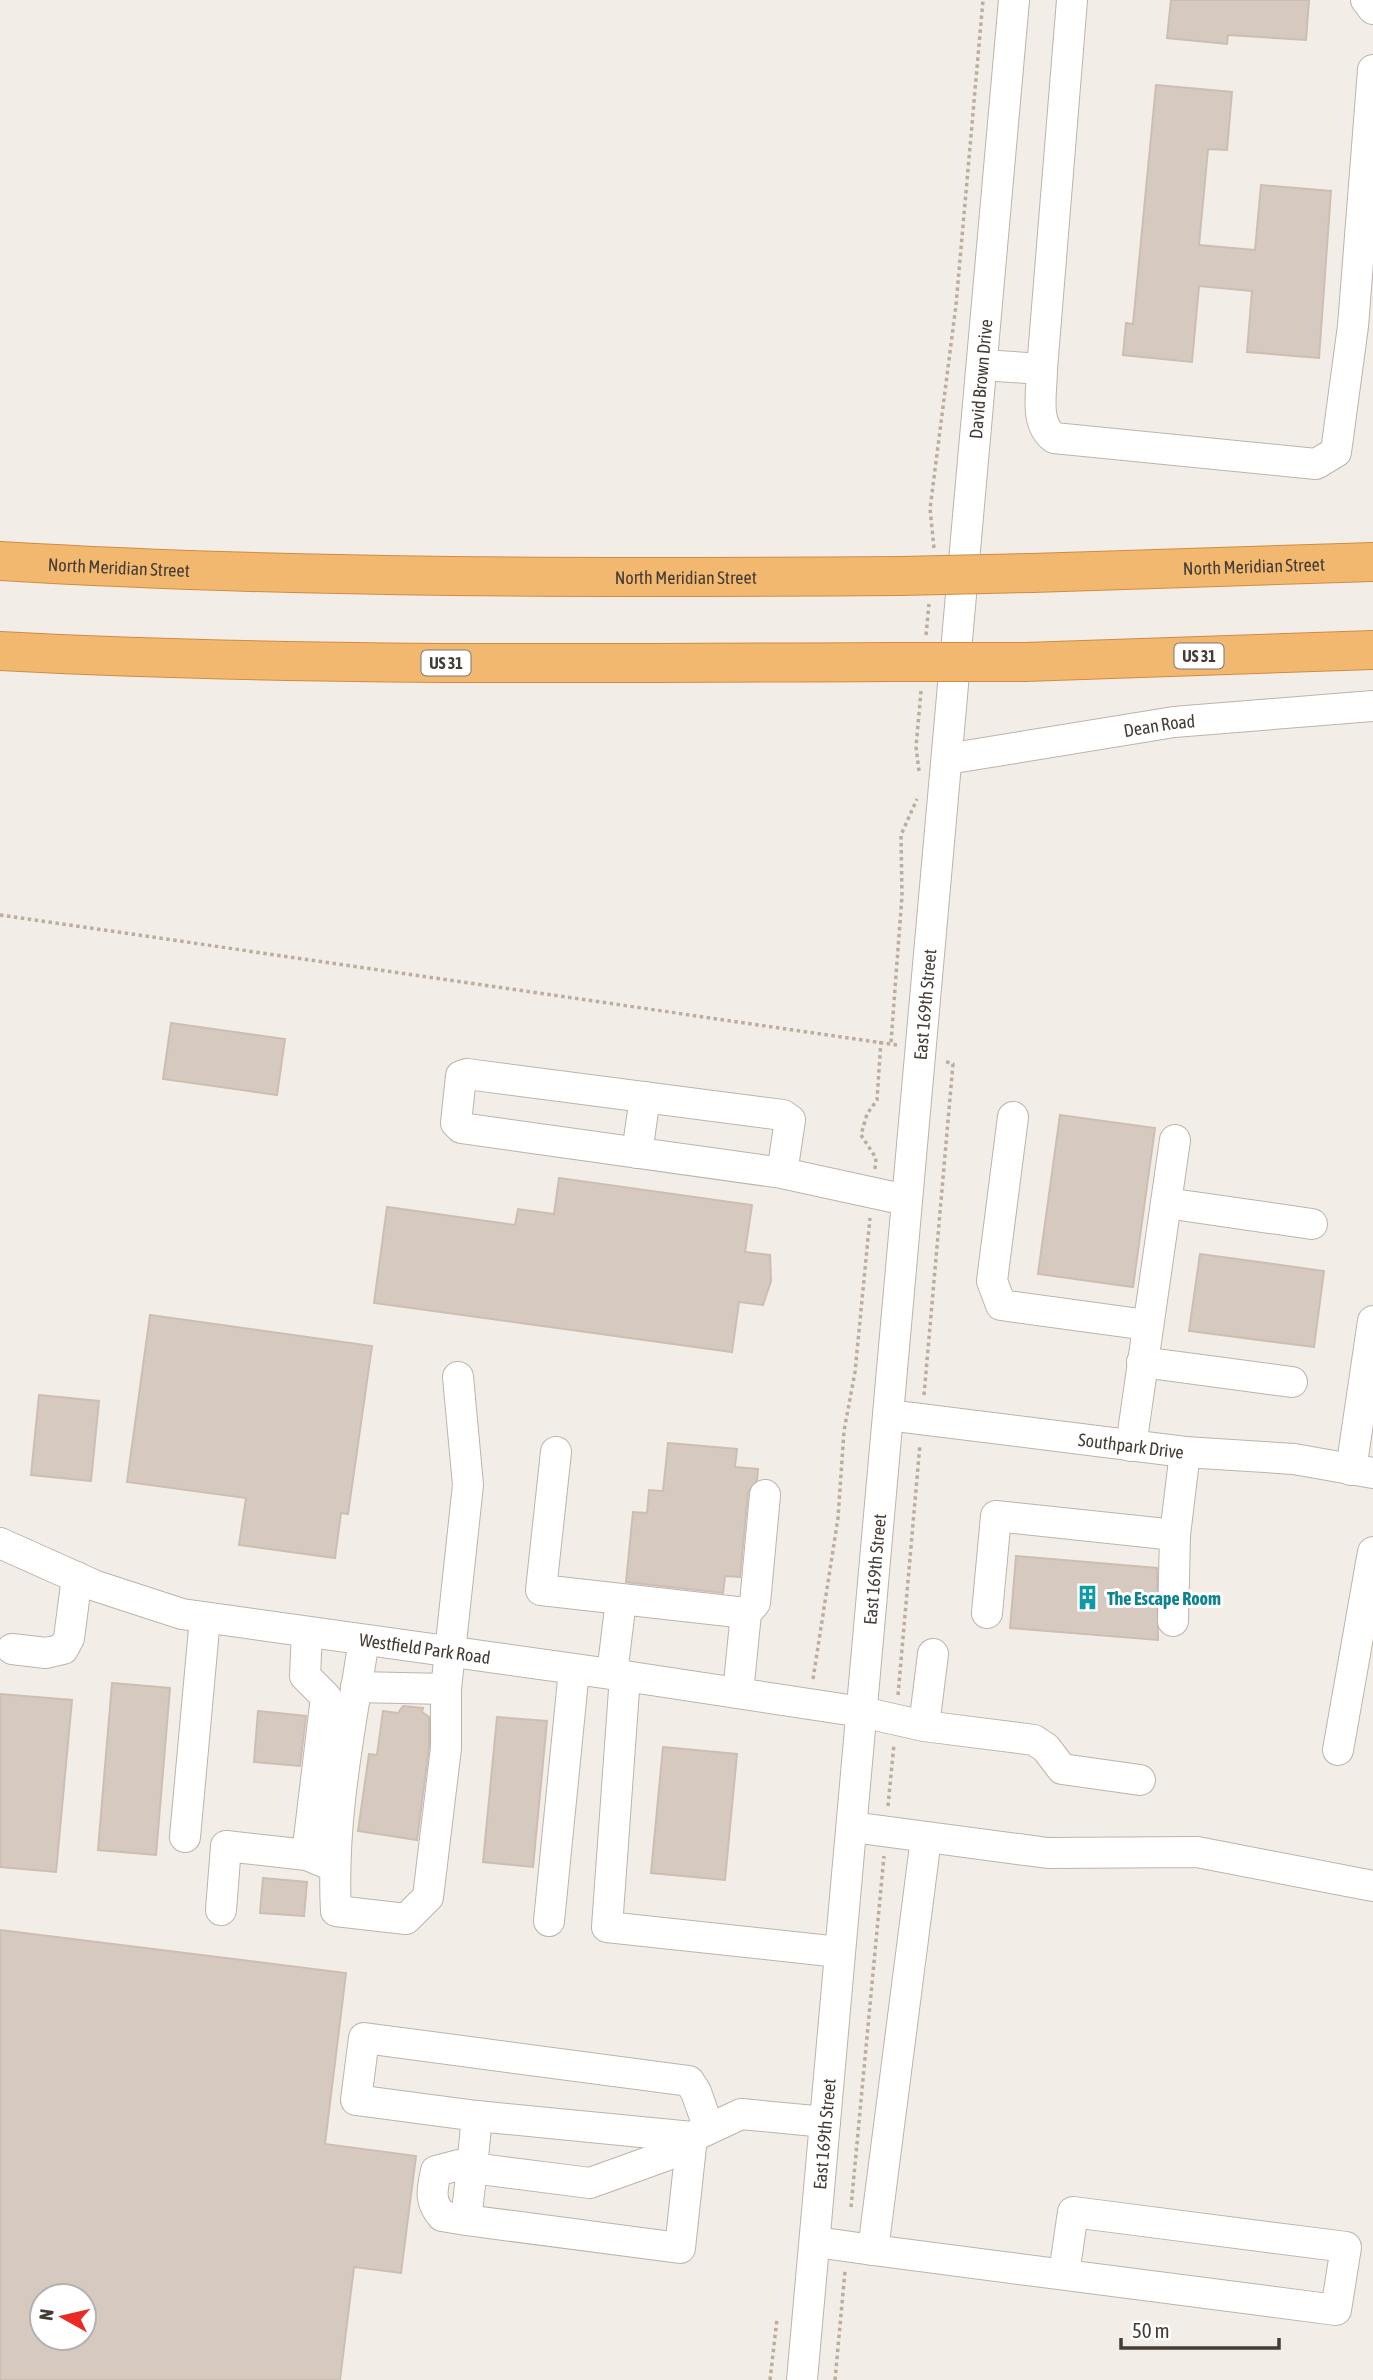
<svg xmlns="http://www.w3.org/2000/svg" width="1373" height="2380" viewBox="0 0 1373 2380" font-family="'Asap Condensed',sans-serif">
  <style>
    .building { fill: #d6cac0; stroke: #cdbeb1; stroke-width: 2; fill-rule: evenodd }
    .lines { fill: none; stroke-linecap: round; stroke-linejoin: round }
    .minor-casing { stroke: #bdb4aa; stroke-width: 32 }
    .highway-casing { stroke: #d28b41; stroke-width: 40 }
    .path { stroke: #bdae9c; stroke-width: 3.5; stroke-dasharray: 3.5 3.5; stroke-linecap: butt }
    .minor { stroke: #fff; stroke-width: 30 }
    .highway { stroke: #f3b870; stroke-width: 38 }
    .highway-bridge-casing { stroke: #d28b41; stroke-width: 40; stroke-linecap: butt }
    .highway-bridge { stroke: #f3b870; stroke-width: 38 }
    .labels { text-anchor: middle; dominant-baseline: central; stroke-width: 6; stroke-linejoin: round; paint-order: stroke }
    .shield { fill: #fff; stroke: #7c7772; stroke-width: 2 }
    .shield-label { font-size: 16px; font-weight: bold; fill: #443d36 }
    .street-label { font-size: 18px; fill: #443d36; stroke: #fff }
    .culture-label { font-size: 18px; font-weight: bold; fill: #0d838f; stroke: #fff; text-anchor: start }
  </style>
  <rect width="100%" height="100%" fill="#f2ede7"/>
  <!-- building -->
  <path class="building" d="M1171,0h138l-3,40 -78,-5 -1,9 -60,-6z
    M1156,85l76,7 -5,58 -19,-1 -9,96 56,5 6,-65 70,6 -12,167 -72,-6 5,-61 -53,-5 -7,76 -69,-7 3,-32 7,1z
    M171,1023l114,16 -8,56 -114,-16z
    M1060,1115l95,13 -22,159 -95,-13z
    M559,1178l193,27 -7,47 25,3 1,26 -8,24 -24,-3 -7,50 -358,-49 13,-96 128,18 3,-16 36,5z
    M1200,1254l124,17 -10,76 -125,-16z
    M150,1315l222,31 -24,168 -7,-1 -6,45 -96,-13 7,-47 -119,-16z
    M39,1395l60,6 -8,80 -60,-6z
    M668,1443l69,6 -2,18 23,2 -1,11 -9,13 -8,84 -15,-1 -2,17 -97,-11 7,-70 14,1 2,-23 14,1z
    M1016,1556l141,12 1,72 -148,-12z
    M112,1683l58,5 -14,167 -58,-5z
    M0,1694l72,6 -16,172 -56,-5z
    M403,1706l20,2 -1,4 7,5v30l-12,93 -59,-9 11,-77 8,1 6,-44 15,2z
    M258,1711l48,5 -6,50 -46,-4z
    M497,1717l50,4 -14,146 -50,-5z
    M663,1747l74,7 -12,126 -74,-7z
    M263,1878l44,4 -3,34 -44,-3z
    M0,1930l346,43 -21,171 91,12 -15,117 -47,-6 -14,113h-340zM42,2296h42v42h-42z"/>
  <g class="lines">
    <defs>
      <g id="minor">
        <path d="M1366,0l7,9"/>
        <path d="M982,365l60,4c0,23 -8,54 12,69l262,26 20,-12 17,-126 20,-256"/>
        <path d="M1042,369l30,-369"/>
        <path id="s1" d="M947,759l227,-37 199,-16"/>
        <path d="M1013,1117l-21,164 9,24 146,20"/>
        <path d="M637,1153l8,-56"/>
        <path d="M782,1173l8,-53 -7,-5 -316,-41 -6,2 -5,47 5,5 321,45 124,27"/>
        <path d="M1166,1203l146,21"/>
        <path d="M1142,1362l150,20"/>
        <path id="s2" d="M888,1415l297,37 109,7 79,14"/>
        <path d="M1131,1446l44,-306"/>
        <path d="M556,1452l-15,138 205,23"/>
        <path d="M1351,1470l22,-149"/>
        <path id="s3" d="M0,1543l96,43 86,28 443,62 237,36 62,14 110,14 12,8 16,21 78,11"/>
        <path d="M987,1613l9,-97 179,19"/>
        <path d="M1173,1621l2,-86 10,-83"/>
        <path d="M307,1633l-2,43 21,21 -19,158 26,11"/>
        <path d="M364,1640c-14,90 -33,181 -28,271l70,8 22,-22 18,-149v-59l22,-204 -10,-108"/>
        <path d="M12,1649l34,4 17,-4 6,-11 8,-61"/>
        <path d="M612,1674l9,-74"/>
        <path d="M625,1676l-18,251 232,25"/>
        <path d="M356,1687l90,2"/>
        <path d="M738,1693l8,-80 9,-10 10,-108"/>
        <path d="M924,1726l9,-72"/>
        <path d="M1338,1750l35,-198"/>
        <path d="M852,1827l196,26 149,-1 176,34"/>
        <path d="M185,1837l20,-219"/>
        <path d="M221,1910l5,-64 81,9"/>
        <path d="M549,1921l25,-251"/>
        <path d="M709,2129l-13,-37 -7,-11 -325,-43 -8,62 121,16 -5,52 118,15 75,-27 27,-19 49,-23 84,8"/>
        <path d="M466,2220l-24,-4c-13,-15 -10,-26 -6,-45l23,-6 13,3 -6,52 214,28 12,-111 -215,-21"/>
        <path d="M816,2242l57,8 463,60 10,-63 -273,-35 -9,62"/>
        <path d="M873,2250l53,-412"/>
        <path id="s4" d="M802,2380l212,-2380"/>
      </g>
      <g id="highway">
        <path id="s5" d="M0,561c300,18 601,17 901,15"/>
        <path id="s6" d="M1032,573l341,-11"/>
        <path d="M0,651c297,16 595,12 893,11"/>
        <path d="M1025,662l348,-12"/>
      </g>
    </defs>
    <!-- minor casing -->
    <use href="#minor" class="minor-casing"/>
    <!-- highway casing -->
    <use href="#highway" class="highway-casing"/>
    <!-- path -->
    <path class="path" d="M934,548l-4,-39 26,-204 27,-305
      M926,635l3,-31
      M919,771l-3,-24 5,-56
      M0,915l897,130
      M891,1042l11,-146 -1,-61 16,-36
      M875,1169l1,-11 -15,-23 6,-21 10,-14 4,-60
      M924,1395l29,-331 -9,-3
      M813,1679l25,-161 6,-87 11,-59 15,-154
      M898,1695l22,-251
      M888,1806l6,-62
      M851,2207l33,-351
      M770,2380l7,-61
      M835,2380l10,-109"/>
    <!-- minor -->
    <use href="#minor" class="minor"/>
    <!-- highway -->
    <use href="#highway" class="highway"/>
    <defs>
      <path id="highway-bridge" d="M901,576l131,-3
        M893,662h132"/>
    </defs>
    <!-- highway-bridge casing -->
    <use href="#highway-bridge" class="highway-bridge-casing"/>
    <!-- highway-bridge -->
    <use href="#highway-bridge" class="highway-bridge"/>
  </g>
  <!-- icons -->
  <defs>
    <symbol id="building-bare" viewBox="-9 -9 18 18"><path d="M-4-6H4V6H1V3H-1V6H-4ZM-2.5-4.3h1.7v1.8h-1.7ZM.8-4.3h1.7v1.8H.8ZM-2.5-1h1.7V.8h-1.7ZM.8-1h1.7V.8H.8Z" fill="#0f9aa8" stroke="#fff" stroke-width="2.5" paint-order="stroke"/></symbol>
  </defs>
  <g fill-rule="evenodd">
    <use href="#building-bare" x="1070" y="1580" width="35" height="35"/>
  </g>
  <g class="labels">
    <!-- shield labels -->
    <g class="shield">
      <rect x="1174.5" y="643.5" width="49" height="25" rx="5"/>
      <rect x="421.5" y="650.5" width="49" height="25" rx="5"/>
    </g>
    <g class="shield-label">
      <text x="1199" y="656">US 31</text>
      <text x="446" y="663">US 31</text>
    </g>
    <!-- street labels -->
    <g class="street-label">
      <text stroke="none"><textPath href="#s4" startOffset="2009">David Brown Drive</textPath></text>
      <text stroke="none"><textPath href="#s5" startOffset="119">North Meridian Street</textPath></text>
      <text stroke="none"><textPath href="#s6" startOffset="222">North Meridian Street</textPath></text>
      <text stroke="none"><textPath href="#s5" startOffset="686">North Meridian Street</textPath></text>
      <text stroke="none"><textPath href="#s1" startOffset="215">Dean Road</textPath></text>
      <text stroke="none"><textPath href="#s4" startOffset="1381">East 169th Street</textPath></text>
      <text stroke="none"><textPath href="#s2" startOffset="245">Southpark Drive</textPath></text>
      <text stroke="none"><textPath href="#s4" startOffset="814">East 169th Street</textPath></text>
      <text stroke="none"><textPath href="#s3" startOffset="441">Westfield Park Road</textPath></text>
      <text stroke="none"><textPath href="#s4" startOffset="247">East 169th Street</textPath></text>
    </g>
    <!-- culture labels -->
    <g class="culture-label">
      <text x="1107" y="1598">The Escape Room</text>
    </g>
  </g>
  <!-- north arrow -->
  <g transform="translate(63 2317) rotate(278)"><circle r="33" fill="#ffffff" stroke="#b4b1af" stroke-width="2"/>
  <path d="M0-5L12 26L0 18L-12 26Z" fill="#ea2b25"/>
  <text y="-10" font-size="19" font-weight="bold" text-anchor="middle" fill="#443d36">N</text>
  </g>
  <!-- scale -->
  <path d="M1121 2338v10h158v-10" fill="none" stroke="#443d36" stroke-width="3.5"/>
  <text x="1132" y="2338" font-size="21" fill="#443d36" stroke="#ffffff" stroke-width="5" paint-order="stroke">50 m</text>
</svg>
